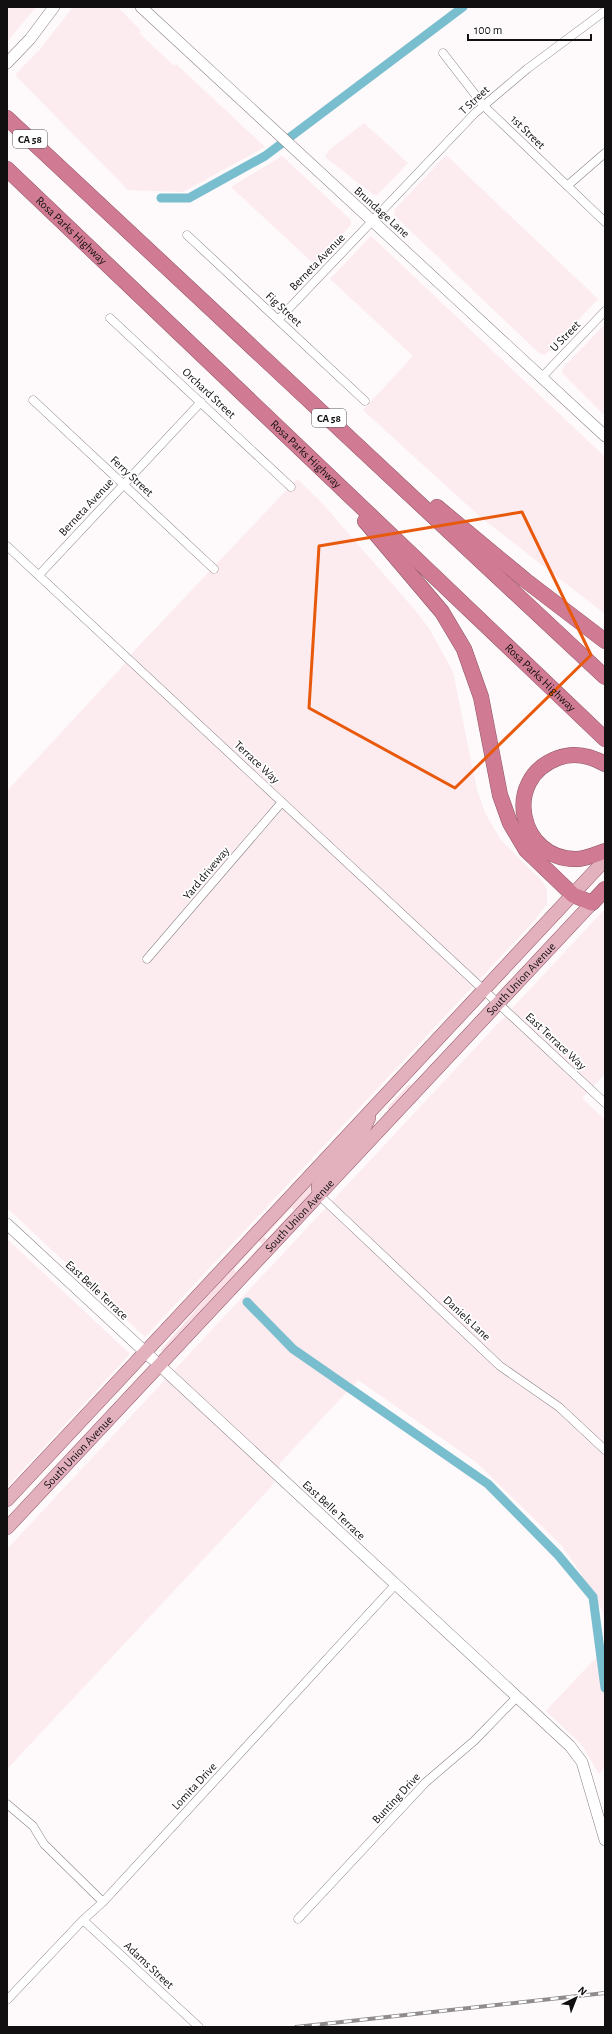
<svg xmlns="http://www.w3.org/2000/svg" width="612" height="2034" viewBox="0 0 612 2034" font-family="'Alegreya Sans',sans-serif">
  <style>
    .built { fill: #fcebef }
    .green { fill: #fbe1e7; fill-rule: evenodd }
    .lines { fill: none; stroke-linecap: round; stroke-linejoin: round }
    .canal { stroke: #79bece; stroke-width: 9 }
    .street-casing { stroke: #878082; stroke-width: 9 }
    .secondary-casing { stroke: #878082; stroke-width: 12 }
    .primary-casing { stroke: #8e5565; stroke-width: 14 }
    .highway-casing { stroke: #8e5565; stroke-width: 16 }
    .street { stroke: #fff; stroke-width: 8 }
    .secondary { stroke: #fff; stroke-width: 11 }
    .primary { stroke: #e3b0be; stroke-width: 13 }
    .highway { stroke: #d07b93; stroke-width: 15 }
    .rail-casing { stroke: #8f8b8c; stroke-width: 4 }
    .rail { stroke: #fff; stroke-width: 2.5; stroke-dasharray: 8; stroke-linecap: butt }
    .marked { fill: none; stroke: #e8590c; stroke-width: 3; stroke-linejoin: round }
    .labels { text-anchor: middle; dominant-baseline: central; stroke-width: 3.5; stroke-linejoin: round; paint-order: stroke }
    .shield { fill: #fff; stroke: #595758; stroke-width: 1 }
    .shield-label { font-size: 11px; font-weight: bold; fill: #120f10 }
    .street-label { font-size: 12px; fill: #120f10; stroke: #fff }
  </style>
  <rect width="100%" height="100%" fill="#fef9fa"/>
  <!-- built -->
  <path class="built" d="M7,7h29l-29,35z
    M73,7h45l23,24 -2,2 35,33 2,-2 89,83 -82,45 -55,-2 -113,-115 26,-27z
    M364,123l44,40 -31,32h-3l-49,-38 4,-7z
    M446,155l152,144 -51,54 -4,2 -4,-2 -145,-138 1,-6z
    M282,156l69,64v5l-37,39 -83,-77z
    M371,236l234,221v157l-127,-99 -115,-105 50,-54 -83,-77z
    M605,324v92l-43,-43 1,-5z
    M297,479l24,23 94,108 15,20 23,42 24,118 8,23 16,27 42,42 4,8v13l-12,17 -390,417 -138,-129v-417l114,-123 14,-18z
    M605,909v165l-23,24 23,22v510l-2,-18 -23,-40 -18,-26 -86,-84 -118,-82 -78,83 -8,23 -265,283v-220z
    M7,1239l123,115 -123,133z
    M605,1648v119l-6,7 -17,-29 -36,-34z"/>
  <!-- green -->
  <path class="green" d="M409,1084l4,3 -22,25 -4,-4z
    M324,1172l-12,16 -1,6 -149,158 -1,-2 78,-90zM291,1208l3,2 -27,29 -3,-2zM259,1241l3,3 -26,28 -2,-3z"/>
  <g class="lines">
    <!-- canal -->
    <path class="canal" d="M161,198h28l76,-42 198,-149
      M247,1302l46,47 195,135 70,71 35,42 12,91"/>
    <defs>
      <path id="street" d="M443,53l41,53 121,116
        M567,186l38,-33
        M187,235l178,166
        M110,318l181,169
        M278,320l197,-207 52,-44 78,-58
        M542,377l63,-66
        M33,400l181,169
        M7,546l598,557
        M39,575l162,-173
        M147,959l135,-157
        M319,1195l181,171 59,41 46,43
        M7,1804l26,22 11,18 59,58
        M298,1919l128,-137 48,-41 42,-43
        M83,1920l116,107
        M7,2000l76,-80 20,-18 292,-317"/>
      <path id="secondary" d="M141,7l464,429
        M7,63l23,-24 24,-32
        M7,1224l563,522 12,16 23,78"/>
      <g id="primary">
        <path d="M319,1195l-1,-9 2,-5 42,-48 7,-15"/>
        <path d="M7,1500l598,-640"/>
        <path id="s1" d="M7,1528l585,-625"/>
      </g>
      <g id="highway">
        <path d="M7,118l598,559"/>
        <path id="s2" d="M7,169l598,570"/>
        <path d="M437,507l88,73 80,61"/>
        <path d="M365,521l77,91 22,37 17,48 19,98 10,28 16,27 47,45 19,8 13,-14"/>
        <path d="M605,764c-14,-8 -31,-12 -47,-6 -57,21 -38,102 18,101 10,0 20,-5 29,-8"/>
      </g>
    </defs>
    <!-- street casing -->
    <use href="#street" class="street-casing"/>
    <!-- secondary casing -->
    <use href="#secondary" class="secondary-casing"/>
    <!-- primary casing -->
    <use href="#primary" class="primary-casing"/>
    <!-- highway casing -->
    <use href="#highway" class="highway-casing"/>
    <!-- street -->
    <use href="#street" class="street"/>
    <!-- secondary -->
    <use href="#secondary" class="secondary"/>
    <!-- primary -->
    <use href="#primary" class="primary"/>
    <!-- highway -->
    <use href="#highway" class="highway"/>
    <defs>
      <path id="rail" d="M296,2027l309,-34"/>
    </defs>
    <!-- rail casing -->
    <use href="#rail" class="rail-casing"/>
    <!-- rail -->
    <use href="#rail" class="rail"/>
  </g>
  <!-- marked area -->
  <path class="marked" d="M522,512l69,143 -136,133 -146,-80 10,-162z"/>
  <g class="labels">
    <!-- shield labels -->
    <g class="shield">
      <rect x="13" y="130" width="34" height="18" rx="3"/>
      <rect x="312" y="409" width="34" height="18" rx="3"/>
    </g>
    <g class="shield-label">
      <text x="30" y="139">CA 58</text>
      <text x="329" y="418">CA 58</text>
    </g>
    <!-- street labels -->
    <g class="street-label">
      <text transform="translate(474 100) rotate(-43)">T Street</text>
      <text transform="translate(528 132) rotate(44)">1st Street</text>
      <text transform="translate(382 212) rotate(42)">Brundage Lane</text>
      <text stroke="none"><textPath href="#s2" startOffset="89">Rosa Parks Highway</textPath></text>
      <text transform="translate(317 262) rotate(-46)">Berneta Avenue</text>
      <text transform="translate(284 309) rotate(43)">Fig Street</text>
      <text transform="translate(565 336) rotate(-46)">U Street</text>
      <text transform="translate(209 393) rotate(43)">Orchard Street</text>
      <text stroke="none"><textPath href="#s2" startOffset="413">Rosa Parks Highway</textPath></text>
      <text transform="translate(132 476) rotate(43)">Ferry Street</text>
      <text transform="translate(86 507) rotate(-47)">Berneta Avenue</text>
      <text stroke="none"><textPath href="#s2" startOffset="737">Rosa Parks Highway</textPath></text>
      <text transform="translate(257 762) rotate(43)">Terrace Way</text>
      <text transform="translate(206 873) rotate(-50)">Yard driveway</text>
      <text stroke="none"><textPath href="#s1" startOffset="752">South Union Avenue</textPath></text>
      <text transform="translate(556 1041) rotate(43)">East Terrace Way</text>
      <text stroke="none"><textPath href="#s1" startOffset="428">South Union Avenue</textPath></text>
      <text transform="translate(97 1290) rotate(43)">East Belle Terrace</text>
      <text transform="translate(467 1318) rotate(43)">Daniels Lane</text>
      <text stroke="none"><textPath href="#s1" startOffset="104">South Union Avenue</textPath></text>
      <text transform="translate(334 1510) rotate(43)">East Belle Terrace</text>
      <text transform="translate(194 1786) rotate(-47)">Lomita Drive</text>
      <text transform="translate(396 1798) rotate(-47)">Bunting Drive</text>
      <text transform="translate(149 1965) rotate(43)">Adams Street</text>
    </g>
  </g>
  <!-- border -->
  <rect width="612" height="2034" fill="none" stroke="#120f10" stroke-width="16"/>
  <!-- north arrow -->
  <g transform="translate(576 1998) rotate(43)" stroke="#ffffff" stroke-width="3" paint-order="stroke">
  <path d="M0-3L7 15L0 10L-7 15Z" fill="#120f10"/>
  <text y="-6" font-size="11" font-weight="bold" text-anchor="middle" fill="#120f10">N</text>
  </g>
  <!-- scale -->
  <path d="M468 34v6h123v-6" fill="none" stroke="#120f10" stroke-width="2"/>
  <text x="474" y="34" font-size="12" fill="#120f10" stroke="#ffffff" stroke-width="3" paint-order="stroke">100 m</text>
</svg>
